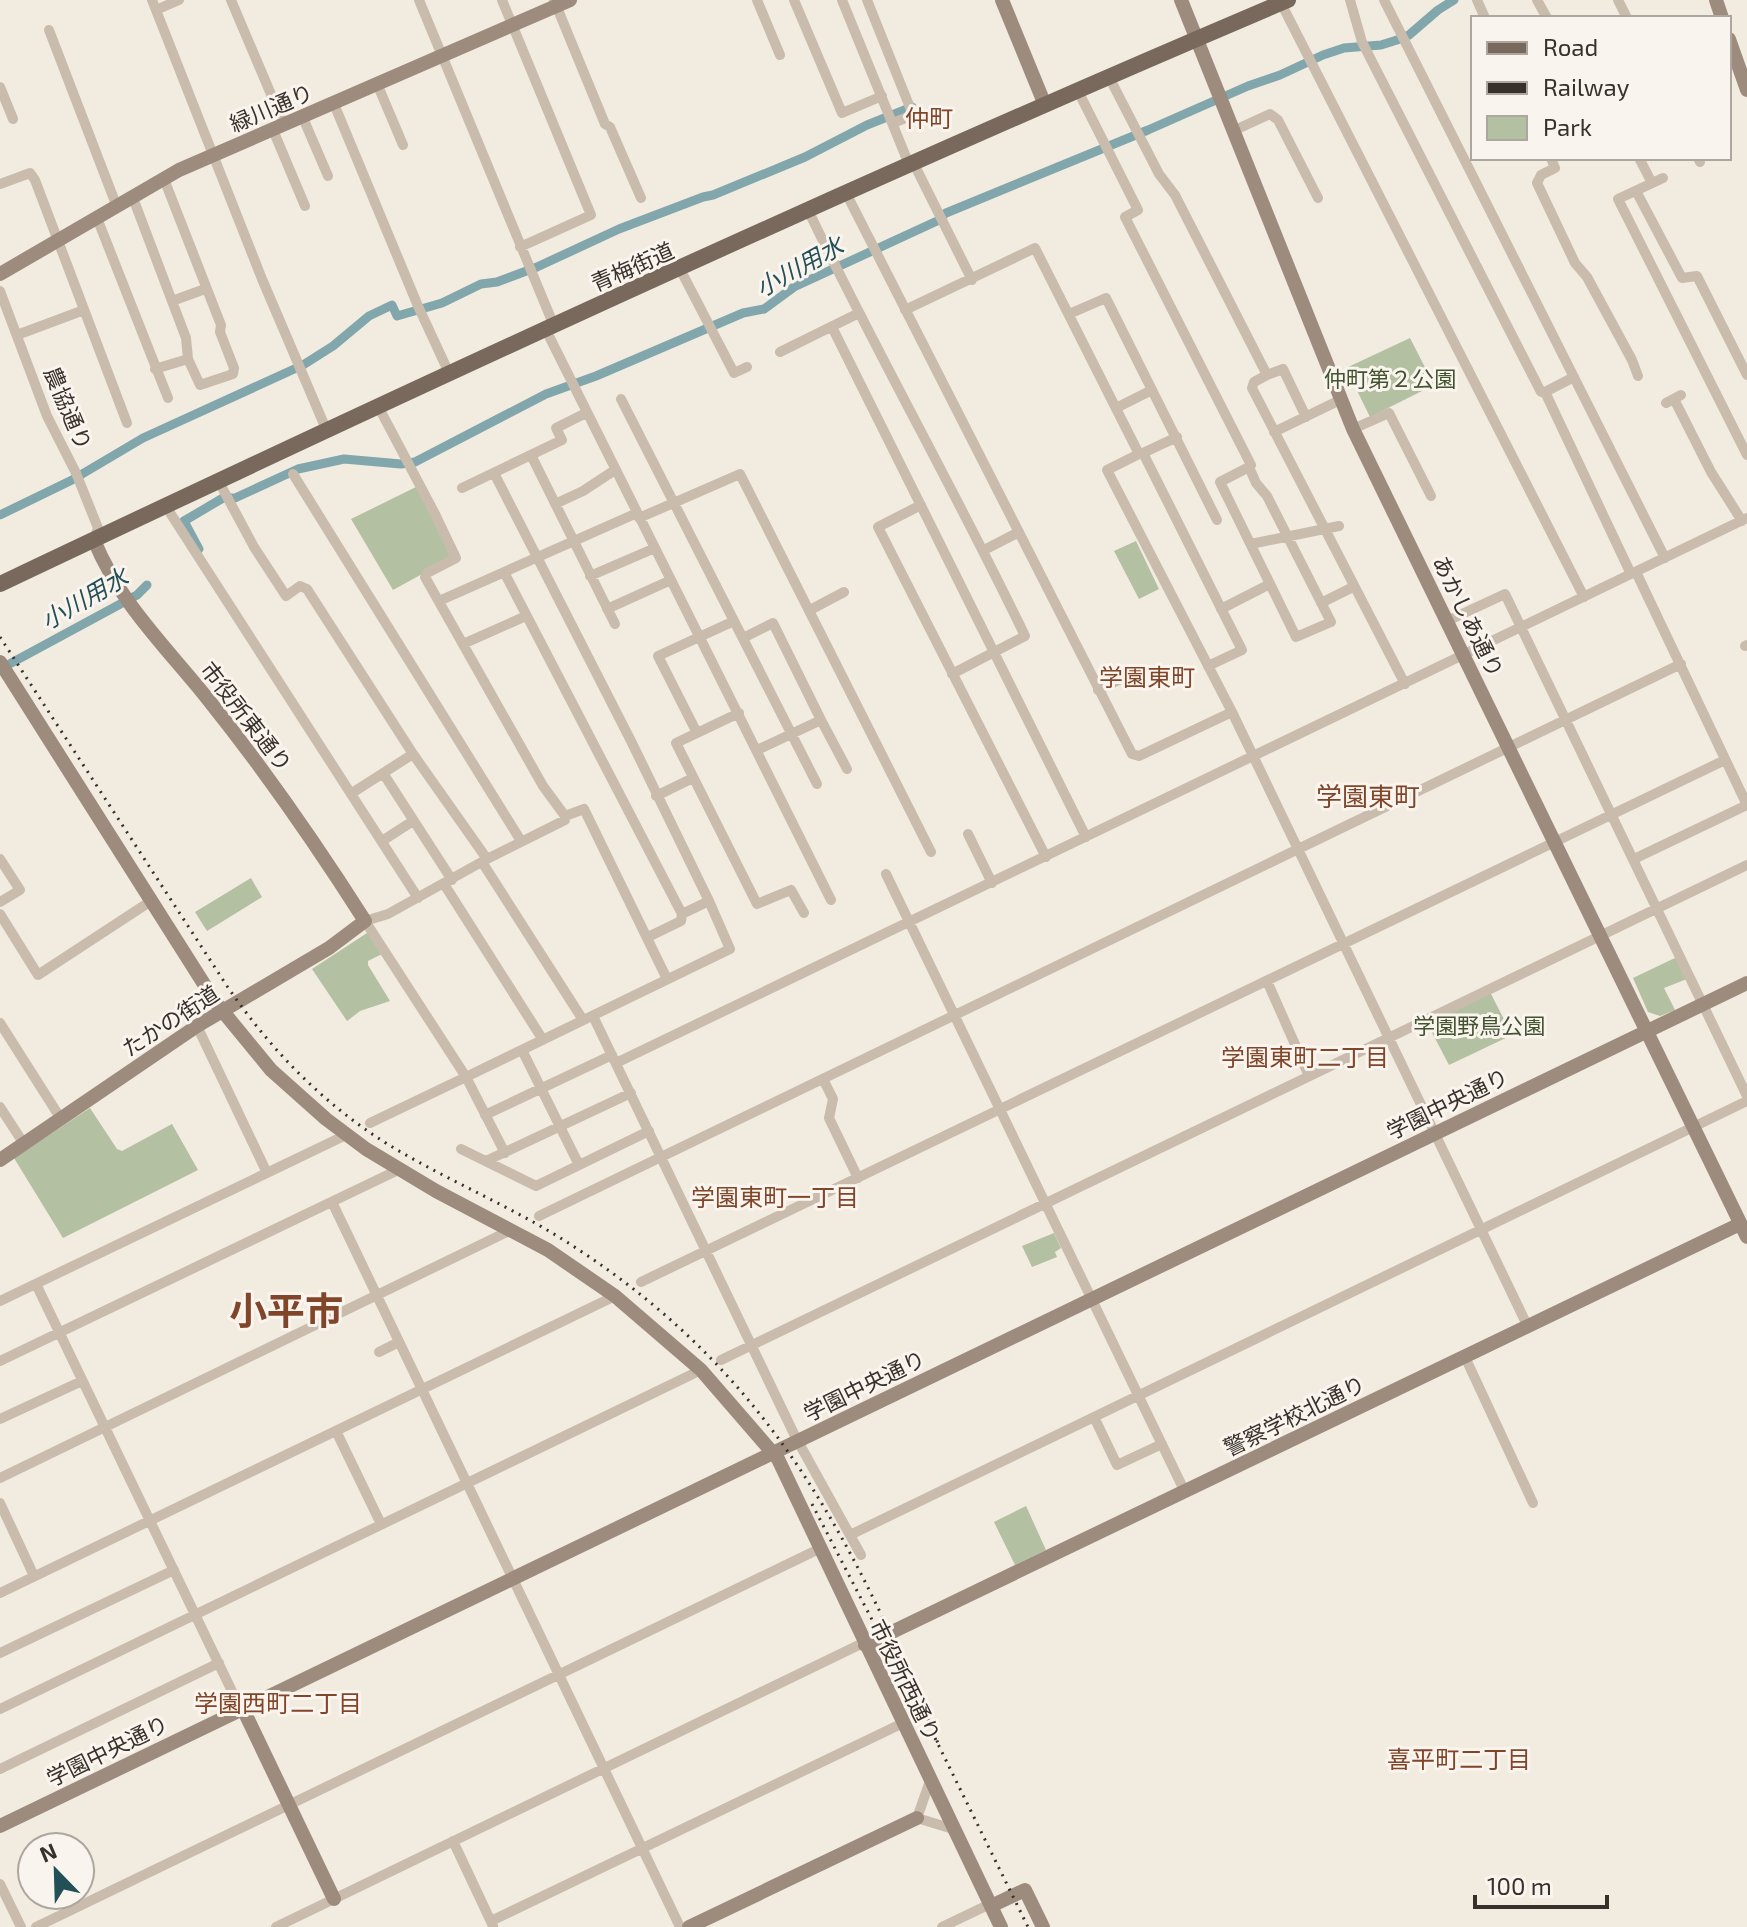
<svg xmlns="http://www.w3.org/2000/svg" width="1747" height="1927" viewBox="0 0 1747 1927" font-family="'Exo 2','Noto Sans JP',sans-serif">
  <style>
    .green { fill: #b3c0a1 }
    .lines { fill: none; stroke-linecap: round; stroke-linejoin: round }
    .canal { stroke: #81a7ad; stroke-width: 9 }
    .street { stroke: #c9bcad; stroke-width: 10 }
    .secondary { stroke: #9d8c7e; stroke-width: 14 }
    .primary { stroke: #79695d; stroke-width: 16 }
    .rail { stroke: #38302b; stroke-width: 3; stroke-dasharray: 2 6; stroke-linecap: butt }
    .labels { text-anchor: middle; dominant-baseline: central; stroke-width: 6; stroke-linejoin: round; paint-order: stroke }
    .street-label { font-size: 22px; fill: #38302b; stroke: #f9f4ed }
    .park-label { font-size: 22px; fill: #445430; stroke: #f9f4ed }
    .neighbourhood-label { font-size: 24px; fill: #81462a; stroke: #f9f4ed }
    .water-label { font-size: 24px; font-style: italic; fill: #234f57; stroke: #f9f4ed }
    .quarter-label { font-size: 26px; fill: #81462a; stroke: #f9f4ed }
    .town-label { font-size: 38px; font-weight: bold; fill: #81462a; stroke: #f9f4ed }
  </style>
  <rect width="100%" height="100%" fill="#f2ebe0"/>
  <!-- green -->
  <path class="green" d="M1410,338l24,47 -64,32 -24,-49z
    M416,487l37,70 -60,33 -42,-71z
    M1136,541l23,48 -20,10 -25,-48z
    M251,878l11,19 -55,34 -12,-19z
    M367,933l17,20 -16,8v4l22,36 -30,10 -13,10 -35,-52z
    M1677,957l10,22 -23,9 11,22 -15,6 -12,-4 -15,-34z
    M1490,992l22,43 -63,30 -22,-42z
    M90,1108l27,41 5,2 50,-27 26,46 -135,68 -49,-80z
    M1054,1233l7,15 -6,4 2,5 -25,10 -10,-21z
    M1026,1506l20,44 -31,15 -21,-43z"/>
  <g class="lines">
    <!-- canal -->
    <path class="canal" d="M0,515l72,-35 71,-42 160,-73 30,-19 36,-30 23,-11 5,11 45,-13 39,-19 16,-2 40,-15 82,-38 84,-32 10,-2 92,-38 62,-32 45,-18
      M199,549l-15,-28 39,-23h12l63,-29 46,-10 57,5 14,-2 131,-68 50,-18 147,-63 21,-4 30,-22 143,-66 9,-8 202,-83 100,-44 32,-11 43,-20 21,-7 37,-3 16,-5 12,-5 29,-25 16,-10
      M0,669l137,-74 10,-10"/>
    <!-- street -->
    <path class="street" d="M152,0l110,279 64,150
      M231,0l53,125
      M419,0l133,321 -4,13 283,566
      M502,0l89,215 -71,32
      M554,0l51,124 5,3 31,71
      M757,0l23,55
      M794,0l48,113 40,-17
      M842,0l64,157 10,11 56,112
      M867,0l46,115 -20,8
      M1350,0l12,42 179,350h4l86,182
      M1384,0l281,558
      M1477,0l8,18
      M1537,0l10,18
      M1618,0l9,18
      M1281,3l303,594
      M156,10l23,-10
      M49,30l68,177
      M1109,77l50,97 16,21 92,180 -13,7 -2,6 153,296
      M378,86l25,59
      M0,87l13,32
      M1078,91l60,119 -13,7 126,248 -2,2 7,16 11,13 64,126 -35,15 -76,-155 29,-15
      M334,104l84,202 31,67
      M303,118l25,58
      M273,130l32,76
      M1233,131l37,-17 8,6 40,78
      M1551,158l4,10 -14,7 -4,8 38,80 12,14 45,83 6,16
      M1639,158l13,25
      M1698,158l2,4
      M1663,178l-45,21 129,256
      M0,184l30,-11 5,7 92,243
      M1636,191l46,87 15,-2 50,99
      M846,193l286,561 7,2 93,-44
      M133,198l53,140 2,21 12,26 33,-11 1,-6 -14,-36 1,-7 -57,-146
      M808,210c69,144 148,282 217,426l-73,38
      M97,218l71,180
      M680,269l54,104 13,-6
      M0,291l47,125 29,57 22,55 -4,12
      M172,301l33,-12
      M905,310l130,-62 104,206 -32,16 125,242 296,615
      M1069,314l37,-16 111,222
      M832,327l254,510
      M17,335l67,-25
      M780,352l79,-39
      M155,369l33,-10
      M1267,375l16,-6 23,48
      M1545,392l29,-15
      M621,399l196,385
      M1674,399l37,73 31,49
      M1666,403l15,-8
      M378,406l56,106 22,46 -29,15 -2,4 118,209 22,30
      M1116,408l36,-18
      M1353,429l36,-16 42,83
      M1274,432l66,-32
      M1143,453l34,-16
      M1139,454l4,-1 99,197 -34,16
      M531,455l84,169
      M494,473l137,268 78,160 21,48 -264,128 -101,-156 23,-7 99,-55 78,-39v-4l19,-7 83,170
      M293,474l228,367
      M218,480l36,67 32,49 14,-10 7,3 106,165 74,105
      M462,488l100,-48 -6,-12 30,-15
      M555,504l28,-13 32,-21
      M165,505l253,393
      M921,505l-43,22 168,330
      M639,518l101,-44 191,378
      M1251,544l88,-18
      M984,550l35,-18
      M504,572l178,342
      M1636,572l111,233
      M590,576l65,-28
      M439,601l198,-88
      M1321,603l32,-16
      M607,609l64,-29
      M1221,609l49,-25
      M810,610l34,-18
      M1447,621l58,-27 242,502
      M743,638l30,-15 48,97
      M463,644l63,-28
      M1745,646l2,-1
      M1098,690l33,-16
      M739,713l-63,30 81,161 34,-14 13,23
      M697,733l-39,-77 76,-35
      M757,750l64,-30 26,49
      M383,773l69,107
      M352,793l61,-39
      M656,796l37,-18
      M968,834l24,49
      M382,841l31,-20
      M0,859l20,31 -20,12
      M1634,859l113,-54
      M482,862l101,158
      M886,874l299,618
      M444,884l99,156
      M0,914l38,61 113,-74
      M648,937l33,-16 1,-7 27,-13
      M1267,981l42,95
      M593,1016l202,420 66,119
      M0,1023l61,96
      M197,1026l70,147
      M522,1050l57,115
      M616,1063l1131,-545
      M823,1079l10,20 -4,19 29,60
      M0,1107l24,37
      M485,1115l127,-60
      M370,1123l96,-46 39,76
      M461,1149l75,37 113,-55
      M486,1161l145,-68
      M332,1202l348,725
      M539,1216l1142,-552
      M641,1282l1084,-522
      M36,1284l205,426
      M0,1301l346,-166
      M379,1352l20,-10
      M1465,1357l68,146
      M721,1360l1026,-495
      M0,1361l398,-191
      M1094,1417l23,48 45,-21
      M0,1419l82,-38
      M336,1431l45,93
      M0,1478l511,-248
      M0,1503l34,73
      M850,1535l897,-434
      M0,1593l615,-297
      M0,1653l174,-83
      M0,1709l701,-339
      M0,1769l219,-106
      M930,1781l-13,37 36,11
      M453,1841l40,85
      M0,1884l21,43
      M491,1921l412,-198
      M36,1927l785,-379
      M276,1927l587,-284
      M942,1927l48,-23"/>
    <!-- secondary -->
    <path class="secondary" d="M1002,0l43,105
      M1181,0l172,429 394,808
      M1716,0l6,18
      M1729,39l18,51
      M0,274l179,-104 391,-170
      M0,662l216,341 55,67 55,49 40,30 70,42 112,59 67,46 86,74 77,89 223,468
      M0,1160l197,-134 132,-78 36,-27c-49,-77 -101,-152 -158,-223 -41,-51 -88,-96 -113,-158
      M865,1645l875,-421
      M243,1709l91,190
      M0,1826l1747,-843
      M991,1906l34,-16 18,37
      M689,1927l228,-109"/>
    <!-- primary -->
    <path class="primary" d="M0,584c426,-202 854,-400 1288,-584"/>
    <!-- rail -->
    <path class="rail" d="M0,637l227,349c47,69 106,128 179,169 56,32 116,57 170,93 196,128 277,291 364,500
      M812,1504l70,135
      M935,1738l93,189"/>
  </g>
  <g class="labels">
    <!-- street labels -->
    <g class="street-label">
      <text transform="translate(271 107) rotate(-23)">緑川通り</text>
      <text transform="translate(632 266) rotate(-24)">青梅街道</text>
      <text transform="translate(69 408) rotate(67)">農協通り</text>
      <text transform="translate(1469 616) rotate(64)">あかしあ通り</text>
      <text transform="translate(247 716) rotate(52)">市役所東通り</text>
      <text transform="translate(170 1020) rotate(-33)">たかの街道</text>
      <text transform="translate(1447 1103) rotate(-26)">学園中央通り</text>
      <text transform="translate(864 1385) rotate(-26)">学園中央通り</text>
      <text transform="translate(1294 1415) rotate(-26)">警察学校北通り</text>
      <text transform="translate(906 1680) rotate(64)">市役所西通り</text>
      <text transform="translate(107 1750) rotate(-26)">学園中央通り</text>
    </g>
    <!-- park labels -->
    <g class="park-label">
      <text x="1390" y="378">仲町第２公園</text>
      <text x="1479" y="1025">学園野鳥公園</text>
    </g>
    <!-- neighbourhood labels -->
    <g class="neighbourhood-label">
      <text x="929" y="117">仲町</text>
      <text x="1147" y="676">学園東町</text>
      <text x="1305" y="1056">学園東町二丁目</text>
      <text x="775" y="1196">学園東町一丁目</text>
      <text x="278" y="1702">学園西町二丁目</text>
      <text x="1459" y="1758">喜平町二丁目</text>
    </g>
    <!-- water labels -->
    <g class="water-label">
      <text transform="translate(799 266) rotate(-29)">小川用水</text>
      <text transform="translate(84 598) rotate(-30)">小川用水</text>
    </g>
    <!-- quarter labels -->
    <g class="quarter-label">
      <text x="1368" y="795">学園東町</text>
    </g>
    <!-- town labels -->
    <g class="town-label">
      <text x="286" y="1310">小平市</text>
    </g>
  </g>
  <!-- legend -->
  <rect x="1471" y="16" width="260" height="144" fill="#f9f4ed" stroke="#aca69f" stroke-width="2"/>
  <rect x="1487" y="42" width="40" height="12" fill="#79695d" stroke="#aca69f" stroke-width="2"/>
  <text x="1543" y="56" font-size="24" fill="#38302b">Road</text>
  <rect x="1487" y="82" width="40" height="12" fill="#38302b" stroke="#aca69f" stroke-width="2"/>
  <text x="1543" y="96" font-size="24" fill="#38302b">Railway</text>
  <rect x="1487" y="116" width="40" height="24" fill="#b3c0a1" stroke="#aca69f" stroke-width="2"/>
  <text x="1543" y="136" font-size="24" fill="#38302b">Park</text>
  <!-- north arrow -->
  <g transform="translate(56 1871) rotate(337)"><circle r="38" fill="#f9f4ed" stroke="#aca69f" stroke-width="2"/>
  <path d="M0-6L14 30L0 20L-14 30Z" fill="#234f57"/>
  <text y="-12" font-size="22" font-weight="bold" text-anchor="middle" fill="#38302b">N</text>
  </g>
  <!-- scale -->
  <path d="M1475 1895v12h132v-12" fill="none" stroke="#38302b" stroke-width="4"/>
  <text x="1487" y="1895" font-size="24" fill="#38302b" stroke="#f9f4ed" stroke-width="6" paint-order="stroke">100 m</text>
</svg>
